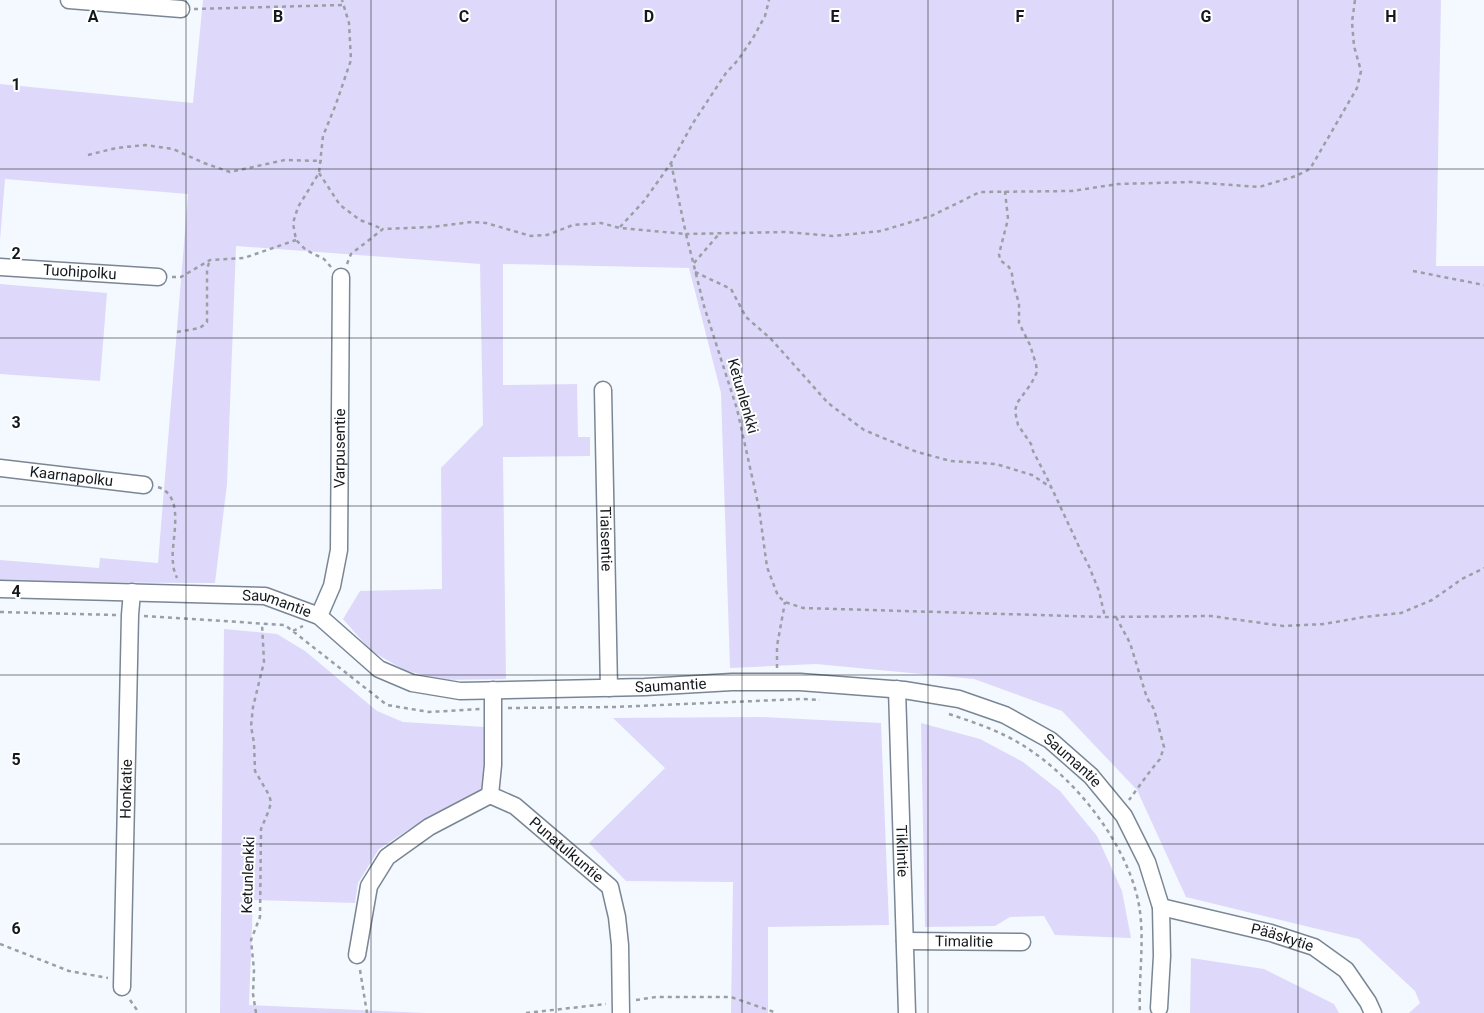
<svg xmlns="http://www.w3.org/2000/svg" width="1484" height="1013" viewBox="0 0 1484 1013" font-family="Roboto,sans-serif">
  <style>
    .green { fill: #ded9fa }
    .lines { fill: none; stroke-linecap: round; stroke-linejoin: round }
    .street-casing { stroke: #7a8694; stroke-width: 19 }
    .path { stroke: #999fa4; stroke-width: 2.5; stroke-dasharray: 4 4; stroke-linecap: butt }
    .street { stroke: #fff; stroke-width: 16 }
    .grid { fill: none; stroke: #14191e; stroke-width: 1; stroke-opacity: 0.55 }
    .labels { text-anchor: middle; dominant-baseline: central; stroke-width: 4; stroke-linejoin: round; paint-order: stroke }
    .street-label { font-size: 15px; fill: #14191e; stroke: #fff }
    .grid-label { font-size: 16px; text-anchor: middle; font-weight: bold; fill: #14191e; stroke: #fff; stroke-width: 4; stroke-linejoin: round; paint-order: stroke }
  </style>
  <rect width="100%" height="100%" fill="#f3f9ff"/>
  <!-- green -->
  <path class="green" d="M203,0h1238l-5,266h48v747h-75l11,-10 -5,-12 -56,-52 -173,-42 -49,-107 -75,-79 -88,-32 -158,-15 -86,4 -9,-275 -32,-125 -186,-4v121l74,-1 1,53h12v19l-87,1 3,222 -63,1 -39,-10 -34,-20 -27,-31 17,-28 82,-2 -1,-121 42,-43 -3,-161 -244,-18 -9,238 -12,99 -215,-1v-22l99,8 1,-10 58,5 30,-369 -183,-15 -5,61v-156l193,19z
    M0,284l107,9 -7,88 -100,-7z
    M224,629l53,5 28,17 72,60 26,11 82,5 2,31 -4,33 -66,33 -38,25 -21,34 -3,20 -102,-3 -4,105 176,8h-205z
    M760,717l121,6 8,202 -121,2v86h-37l2,-131 -107,-1 -37,-38 76,-75 -52,-50z
    M921,723l59,16 43,23 37,29 37,45 25,55 9,47 -76,-3 -11,-19 -34,1 -15,9 -70,1z
    M1191,958l73,11 70,35 5,9h-149z"/>
  <g class="lines">
    <defs>
      <g id="street">
        <path d="M69,0l112,9"/>
        <path id="s1" d="M0,267l158,10"/>
        <path id="s2" d="M603,390l6,298"/>
        <path id="s3" d="M0,468l144,17"/>
        <path id="s4" d="M0,589l265,7 54,20 60,53 33,14 48,8 185,-4 87,-5h68l104,8 55,9 46,16 45,25 41,36 33,40 23,46 14,45 1,49 -3,52"/>
        <path id="s5" d="M319,616l13,-30 7,-36 2,-273"/>
        <path id="s6" d="M897,689l10,324"/>
        <path id="s7" d="M493,690v75l-3,30 25,11 95,81 7,30 3,28 1,68"/>
        <path id="s8" d="M1161,907l110,26 43,14 32,23 22,32 5,11"/>
        <path id="s9" d="M905,941l117,1"/>
        <path d="M357,955l12,-69 18,-29 42,-30 61,-32"/>
        <path id="s10" d="M122,987l8,-372 2,-23"/>
      </g>
    </defs>
    <!-- street casing -->
    <use href="#street" class="street-casing"/>
    <!-- path -->
    <path class="path" d="M194,9l149,-4
      M88,155l28,-7 29,-3 28,4 31,14 26,9 55,-12 37,1
      M671,163l15,71 99,-2 48,4 48,-5 50,-15 49,-24 92,-1 46,-7 73,-2 68,5 37,-11 14,-7 47,-81 4,-17 -7,-25 -2,-24 3,-22
      M319,173l21,32 20,15 23,9
      M1005,191l3,28 -9,35 1,6 9,7 3,7 1,10 6,19v20l11,22 6,19 1,8 -6,12 -14,19 -2,8 3,14 13,19 2,7 14,27 34,73 7,13 11,27 6,26
      M620,227l24,-26 27,-38 22,-40 33,-50 12,-13 15,-22 12,-22 4,-16
      M694,263l25,-29
      M347,264l4,-10 32,-25 49,-2 40,-5 14,1 45,13 16,-1 26,-10 28,-2 19,5 66,6 18,72 33,103 22,99 8,59 11,29 7,6 18,6 302,9 106,-1 72,10 41,-2 40,-7 37,-4 31,-13 30,-21 22,-11
      M331,267l-7,-8 -18,-9 -10,-10 -3,-17 5,-16 21,-34 4,-37 13,-32 15,-44 -2,-37 -7,-23
      M1413,271l71,14
      M695,272l36,17 15,28 25,22 57,64 36,27 53,22 34,9 45,3 36,11 20,13
      M172,277h9l29,-17 34,-2 52,-18
      M177,332l23,-4 7,-6v-53l3,-9
      M158,487c29,10 12,54 15,76 0,5 2,10 4,15
      M0,612l116,3
      M144,616l141,9 102,80 42,7 51,-3
      M1116,617l14,26 17,55 7,11 10,38 -4,12 -9,11 -22,30
      M293,631l10,-5
      M777,668v-22l8,-44
      M508,708l106,-1 188,-8 18,1
      M949,714c18,6 36,12 53,20 59,27 117,96 134,158 11,39 2,81 4,121
      M0,944l69,27 39,7
      M360,970l7,43
      M130,1000l9,13
      M636,1000l20,-3h75l46,16
      M256,1013l-3,-19 1,-24 -3,-30 9,-23 1,-88 8,-19 2,-8 -2,-7 -14,-24 -1,-28 -3,-17 2,-19 11,-45 -2,-38
      M526,1013l80,-9"/>
    <!-- street -->
    <use href="#street" class="street"/>
  </g>
  <!-- grid -->
  <path class="grid" d="M186,0v1013M371,0v1013M556,0v1013M742,0v1013M928,0v1013M1113,0v1013M1298,0v1013M0,169h1484M0,338h1484M0,506h1484M0,675h1484M0,844h1484"/>
  <g class="labels">
    <!-- street labels -->
    <g class="street-label">
      <text stroke="none"><textPath href="#s1" startOffset="80">Tuohipolku</textPath></text>
      <text transform="translate(743 396) rotate(74)">Ketunlenkki</text>
      <text stroke="none"><textPath href="#s5" startOffset="171">Varpusentie</textPath></text>
      <text stroke="none"><textPath href="#s3" startOffset="72">Kaarnapolku</textPath></text>
      <text stroke="none"><textPath href="#s2" startOffset="149">Tiaisentie</textPath></text>
      <text stroke="none"><textPath href="#s4" startOffset="278">Saumantie</textPath></text>
      <text stroke="none"><textPath href="#s4" startOffset="698">Saumantie</textPath></text>
      <text stroke="none"><textPath href="#s4" startOffset="1118">Saumantie</textPath></text>
      <text stroke="none"><textPath href="#s10" startOffset="198">Honkatie</textPath></text>
      <text stroke="none"><textPath href="#s7" startOffset="200">Punatulkuntie</textPath></text>
      <text stroke="none"><textPath href="#s6" startOffset="162">Tiklintie</textPath></text>
      <text transform="translate(248 875) rotate(-88)">Ketunlenkki</text>
      <text stroke="none"><textPath href="#s8" startOffset="125">Pääskytie</textPath></text>
      <text stroke="none"><textPath href="#s9" startOffset="59">Timalitie</textPath></text>
    </g>
  </g>
  <g class="grid-label">
    <text x="93" y="22">A</text>
    <text x="278" y="22">B</text>
    <text x="464" y="22">C</text>
    <text x="649" y="22">D</text>
    <text x="835" y="22">E</text>
    <text x="1020" y="22">F</text>
    <text x="1206" y="22">G</text>
    <text x="1391" y="22">H</text>
    <text x="16" y="90">1</text>
    <text x="16" y="259">2</text>
    <text x="16" y="428">3</text>
    <text x="16" y="597">4</text>
    <text x="16" y="765">5</text>
    <text x="16" y="934">6</text>
  </g>
</svg>
